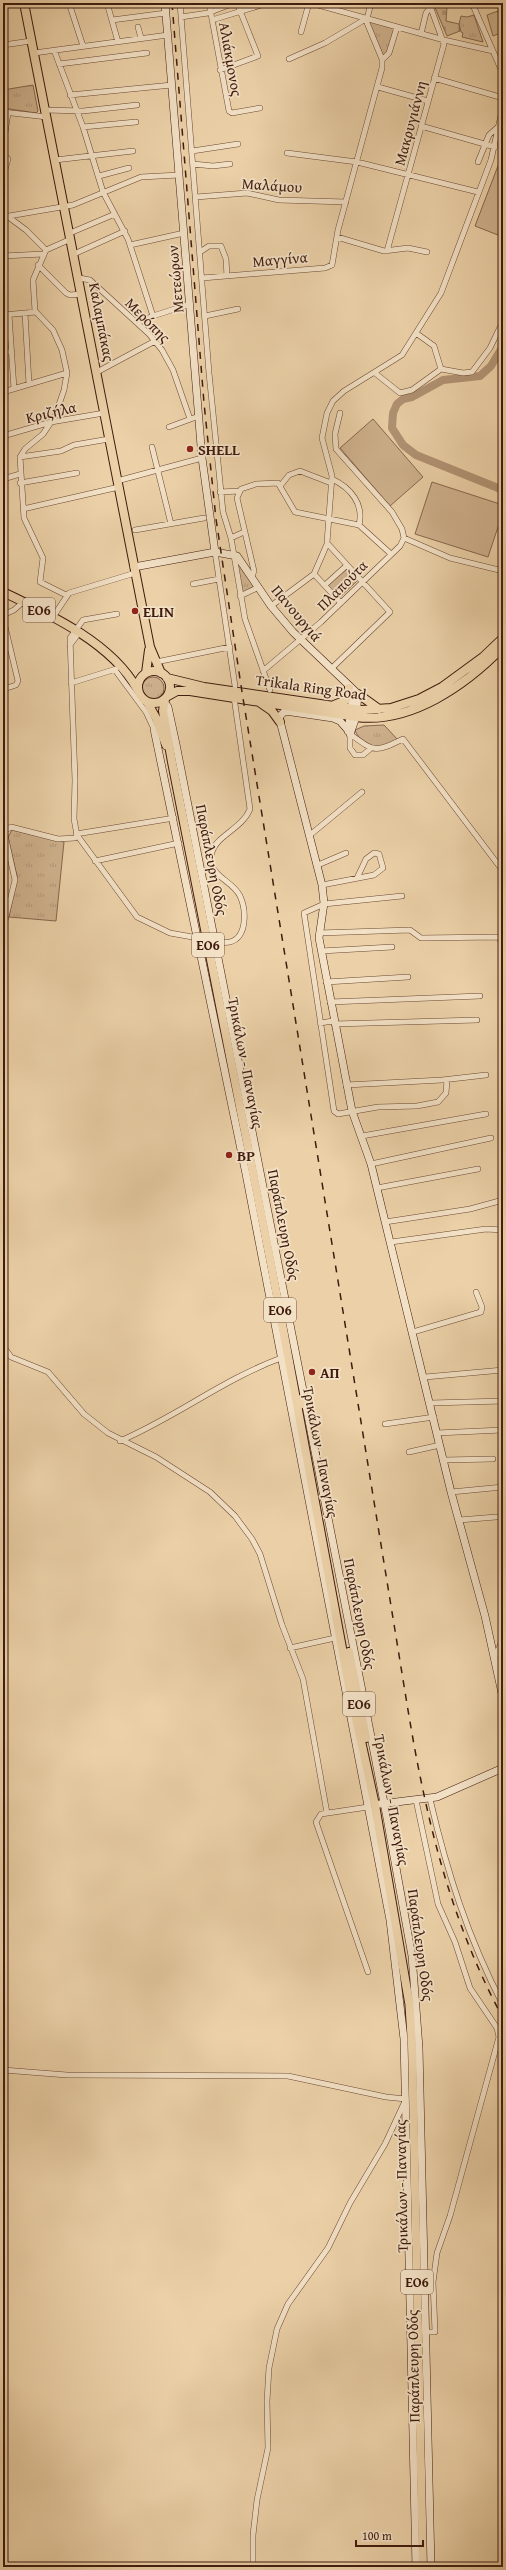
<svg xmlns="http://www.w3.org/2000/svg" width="506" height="2570" viewBox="0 0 506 2570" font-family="'Gentium Book Plus',serif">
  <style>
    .grass { fill: url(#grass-tufts); stroke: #87664e }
    .cemetery { fill: url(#cemetery-stones); stroke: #87664e }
    .pitch { fill: #cfb28e; stroke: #87664e }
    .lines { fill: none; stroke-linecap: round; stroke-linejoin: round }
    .river { stroke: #b19374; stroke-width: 8 }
    .street-casing { stroke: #6a4834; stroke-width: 6 }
    .secondary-casing { stroke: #3f1b0e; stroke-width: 8 }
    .primary-casing { stroke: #3f1b0e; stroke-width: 10 }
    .street { stroke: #f3e1c6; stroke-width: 5 }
    .secondary { stroke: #f3e1c6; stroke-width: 7 }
    .primary { stroke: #ecd1a8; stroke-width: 8 }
    .rail { stroke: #3f1b0e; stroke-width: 1.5; stroke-dasharray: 7 7; stroke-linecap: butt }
    .poi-dot { fill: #8f2418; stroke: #f3e1c6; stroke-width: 1.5 }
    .labels { text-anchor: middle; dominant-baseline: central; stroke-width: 3.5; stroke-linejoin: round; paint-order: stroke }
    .shield { fill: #f3e1c6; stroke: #755645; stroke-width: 1 }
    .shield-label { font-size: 14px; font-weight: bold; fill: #3f1b0e }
    .street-label { font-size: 15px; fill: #3f1b0e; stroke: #f3e1c6 }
    .poi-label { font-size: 15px; font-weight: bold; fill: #3f1b0e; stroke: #f3e1c6; text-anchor: start }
  </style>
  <defs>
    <pattern id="grass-tufts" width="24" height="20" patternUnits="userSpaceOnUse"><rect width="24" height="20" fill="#cfb28e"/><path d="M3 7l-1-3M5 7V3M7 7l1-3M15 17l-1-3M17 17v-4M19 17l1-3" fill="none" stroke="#b39879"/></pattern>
    <pattern id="cemetery-stones" width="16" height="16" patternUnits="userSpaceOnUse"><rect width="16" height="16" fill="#cfb28e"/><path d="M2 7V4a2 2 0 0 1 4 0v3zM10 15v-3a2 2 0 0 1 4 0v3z" fill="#b39879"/></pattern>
  </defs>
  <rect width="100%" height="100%" fill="#ecd1a8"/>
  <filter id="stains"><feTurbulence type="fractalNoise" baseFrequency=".005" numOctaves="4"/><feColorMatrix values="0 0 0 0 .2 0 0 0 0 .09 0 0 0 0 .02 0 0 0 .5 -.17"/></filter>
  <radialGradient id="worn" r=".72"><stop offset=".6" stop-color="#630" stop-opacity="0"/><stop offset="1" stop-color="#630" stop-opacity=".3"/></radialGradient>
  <!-- grass -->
  <path class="grass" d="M474,15l9,27 -21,-5 1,-4 -2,-1 -2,-8 2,-8 6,1z
    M368,21l27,7 -8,27h-4z
    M33,85l5,26 -2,2 -33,-5v-18z
    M238,563l17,24 -14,6 -3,-28z
    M347,569l10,12 -18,17 -11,-12v-2z
    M142 688a11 11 0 1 1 22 0a11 11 0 1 1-22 0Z
    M384,725l14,15 -21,8c-8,-4 -19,-8 -22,-18l9,-4z
    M12,830l52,12 -8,79 -47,-4 8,-41 -9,-39z"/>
  <!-- cemetery -->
  <path class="cemetery" d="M433,3l14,4 -1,14 13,3 1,7 -13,5z"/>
  <!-- pitch -->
  <path class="pitch" d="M498,11l5,21 -10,4 -6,-21z
    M501,158l2,1v78l-28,-11z
    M373,419l50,58 -33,29 -50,-58z
    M432,482l71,23v7l-15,45 -73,-23z"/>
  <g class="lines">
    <!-- river -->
    <path class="river" d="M503,346l-12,20 -11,10 -37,4 -31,17 -9,2 -6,5 -4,9 -1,15 11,17 13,10 87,35"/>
    <defs>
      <path id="street" d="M69,3l14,43
        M107,3l11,39
        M180,3l29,370 14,139 8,26 14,81 25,71
        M209,3l20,108 3,2 28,-5
        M311,3l133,37 49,11
        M472,3l31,71
        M181,17l27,-4 26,-10
        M367,19l4,-16
        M112,20l54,-7
        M212,20l56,-17
        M138,27l3,11
        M301,32l8,-29
        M421,34l5,-21 4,-5
        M3,45l28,-4
        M54,50l29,77 20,65 25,47 25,77
        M34,53l134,-18
        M289,59l36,-16 39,-23
        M382,60l7,-7 8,-26
        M59,64l88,-11
        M220,70l38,-14 -21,-53
        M434,78l69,20
        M378,87l50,14
        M70,95l102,-10
        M45,110l38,1 54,-6
        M3,112l44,5
        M421,126l74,21
        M83,127l53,-5
        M3,146l5,-33
        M192,151l46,-7
        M287,153l70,9 121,30
        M3,154l5,5 -5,17
        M55,160l78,-9
        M478,162l11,-27 10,-9
        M193,164l20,2 17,-2
        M99,176l30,-8
        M196,197l51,-4 32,7 67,2
        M3,213l23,17 20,20
        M9,216l64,-11 68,-28 38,-2
        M70,233l45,-19
        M337,237l47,14 24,-3 19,4
        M130,245l54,-12
        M387,251l57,-207 -15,-41
        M200,252l9,-6h12l5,13 1,17
        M74,254l51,-23
        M3,256l40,-2
        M38,265l28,28 4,2 12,-1
        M79,278l11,2 59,54 13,16 11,20 17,49
        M202,278l123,-10 7,-3 6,-35 44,-162v-9l-17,-41
        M25,313l4,71
        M3,315l33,-3
        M9,315l5,74
        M205,316l33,-7
        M137,323l16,-7 37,-12
        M416,333l18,13 7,23
        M3,352h9
        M97,372l58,-31
        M375,373l25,20 12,-3 29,-21 22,4 9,-1 18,-24 13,-27
        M3,392l64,-19
        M169,427l30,-11
        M3,436l48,-14 53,-9
        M152,447l19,77
        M20,457l41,-6 13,-6 35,-6
        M3,479l17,-5
        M332,479c19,9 32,25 27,46
        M117,481l85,-23
        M20,483l57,-10
        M281,485l8,-10 11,-4 31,12
        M220,492l19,-1
        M23,509l96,-22
        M135,530l69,-12
        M231,538l13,-6
        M404,538l46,20 53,13
        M215,552l20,134
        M314,574l27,29
        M252,576l2,-5 -17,-73 4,-9 15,-5 22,-1 17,29 64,13 32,29
        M193,584l26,-5
        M325,585l21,-19
        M66,595l-26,-13 3,-24 -19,-40 -4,-61 5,-8 18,-15 12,-18 9,-26 3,-17 -5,-23 -9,-20 -18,-19 -2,-31 13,-30 25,-11
        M240,596l19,-9
        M271,606l43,-32 13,-30
        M117,614l-34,6 -13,18 5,142 -1,39 3,16 60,82 33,16 28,5
        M3,615l11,-5 9,-8
        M53,617l16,-24 66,-20
        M3,618l15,63 -2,4 -9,3
        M70,645l9,-12
        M156,662l74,-15
        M331,669l59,-57 -63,-69 5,-67 -10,-38 5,-25 6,-12 11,-10 58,-36 39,-62 50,-133 12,-54
        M115,670l31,42 8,17
        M263,671l58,-49 79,-76 4,-8 -2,-9 -10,-17 -56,-63 -1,-15 5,-21
        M71,683l45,-14
        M370,749l-7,6h-8l-5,-7v-14c25,18 24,19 53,5l100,132
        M3,826l12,54 -12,49
        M4,831l7,-4 47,12 17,-1
        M76,834l98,-16
        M310,835l52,-43
        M95,861l84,-18
        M318,865l28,-12
        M322,885l52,-10 9,-7 -4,-14 -5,-1 -8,6 -9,19
        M402,896l-78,8 -20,9 30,198 4,3 40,-7 39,-1 21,-4 8,-9 1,-13
        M319,933l91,-3 11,8 76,-1 3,1 3,16
        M215,942c4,0 10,1 15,0 18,-5 16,-33 10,-46 -8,-17 -35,-20 -28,-44 4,-16 31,-24 38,-43l-16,-112
        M321,951l71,-4
        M326,982l82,-5
        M330,1002l150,-6
        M320,1023l13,-2
        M334,1024l143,-4
        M346,1085l96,-5 44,-5
        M362,1136l124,-22
        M371,1164l120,-26
        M377,1188l101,-19
        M385,1222l85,-13 33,-9
        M391,1242l95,-13 17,1
        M413,1332l68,-20 1,-5 -6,-15
        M3,1346l8,11 37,15 36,42 24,19 48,24 54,35 25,24 17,23 8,15 22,71 21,54 24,134
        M425,1377l78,-7
        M431,1403l72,-2
        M385,1424l49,-7
        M437,1433l65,-3
        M120,1441c56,-24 104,-62 161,-83
        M409,1452l31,-7
        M444,1460l49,-1
        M451,1492l52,-5
        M459,1520l37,-3
        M290,1648l45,-10
        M495,1657l8,-18
        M430,1799c17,73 38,139 73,206
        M416,1800l22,104 17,38 15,46 27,40 2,9 -49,179 -13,37 -4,29 2,50h-10
        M368,1807l-47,7 -5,8 52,150
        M3,2070l64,5 221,1 98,21 20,2 -21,45 -35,59 -22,45 -40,56 -11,25 -8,39 -2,33 1,47 -11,52 -4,35v32"/>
      <path id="secondary" d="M165,3l37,455 13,94
        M134,567l81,-15 22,4 34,50 22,26 65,62 -2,23 -6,17
        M164,702l4,5 8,37 211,1074 25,138 7,92 12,519
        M160,727l-6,2 92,445 144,746 14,119 12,528
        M347,729l-7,-8 -7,-3 -48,-7 -6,6 43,168 2,18 -5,35 33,173 19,53 80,328 34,124 18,82
        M348,731l4,-29 -3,-15
        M380,1804l57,-7 66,-29"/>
      <path id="primary" d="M24,3l126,644 11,26
        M3,592c46,22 109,51 134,97
        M138 687a16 16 0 1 1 32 0a16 16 0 1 1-32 0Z
        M146,673l3,-23
        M167,678l37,9 157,23 30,-2 28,-9 23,-12 41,-30 20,-19
        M358,694l21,15
        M168,696l9,-5h13l166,26c55,7 110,-32 147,-70
        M165,699l-2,12 9,51 99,502 78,422 26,119 34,197
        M147,702l9,16 10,27
        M259,702l13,9 8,11
        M334,705l12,-5 3,-12
        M298,1407l7,-7
        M349,1652l17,86
        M409,1998l3,47 11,522"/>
    </defs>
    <!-- street casing -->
    <use href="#street" class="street-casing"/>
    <!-- secondary casing -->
    <use href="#secondary" class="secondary-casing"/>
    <!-- primary casing -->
    <use href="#primary" class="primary-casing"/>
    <!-- street -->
    <use href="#street" class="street"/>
    <!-- secondary -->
    <use href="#secondary" class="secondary"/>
    <!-- primary -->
    <use href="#primary" class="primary"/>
    <!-- rail -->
    <path class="rail" d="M172,3l32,400 12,116 26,173 165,1012c18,110 42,215 96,314"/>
  </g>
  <!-- markers -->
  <g class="poi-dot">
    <circle cx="190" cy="449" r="4"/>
    <circle cx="135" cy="611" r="4"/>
    <circle cx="229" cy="1155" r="4"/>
    <circle cx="312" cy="1372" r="4"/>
  </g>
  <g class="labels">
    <!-- shield labels -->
    <g class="shield">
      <rect x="23" y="598" width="32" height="24" rx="3"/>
      <rect x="192" y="933" width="32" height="24" rx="3"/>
      <rect x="264" y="1298" width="32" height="24" rx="3"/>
      <rect x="343" y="1692" width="32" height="24" rx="3"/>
      <rect x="401" y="2270" width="32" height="24" rx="3"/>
    </g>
    <g class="shield-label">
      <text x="39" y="610">ΕΟ6</text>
      <text x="208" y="945">ΕΟ6</text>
      <text x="280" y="1310">ΕΟ6</text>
      <text x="359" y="1704">ΕΟ6</text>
      <text x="417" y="2282">ΕΟ6</text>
    </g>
    <!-- street labels -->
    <g class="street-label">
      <text transform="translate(231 59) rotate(80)">Αλιάκμονος</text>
      <text transform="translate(410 123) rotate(-75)">Μακρυγιάννη</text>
      <text transform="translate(272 185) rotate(4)">Μαλάμου</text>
      <text transform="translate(280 259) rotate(-5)">Μαγγίνα</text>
      <text transform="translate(175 279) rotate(-95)">Μετεώρων</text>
      <text transform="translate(148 320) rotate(45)">Μερόπης</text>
      <text transform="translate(102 322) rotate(79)">Καλαμπάκας</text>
      <text transform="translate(51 412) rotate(-13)">Κριζήλα</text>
      <text transform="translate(342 585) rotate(-45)">Πλαπούτα</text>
      <text transform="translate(297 613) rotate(50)">Πανουργιά</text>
      <text transform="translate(311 687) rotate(8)">Trikala Ring Road</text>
      <text transform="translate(212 860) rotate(79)">Παράπλευρη Οδός</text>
      <text transform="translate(246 1063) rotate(79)">Τρικάλων - Παναγίας</text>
      <text transform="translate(284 1225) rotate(79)">Παράπλευρη Οδός</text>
      <text transform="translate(321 1452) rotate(79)">Τρικάλων - Παναγίας</text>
      <text transform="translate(360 1614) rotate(79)">Παράπλευρη Οδός</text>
      <text transform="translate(392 1800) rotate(79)">Τρικάλων - Παναγίας</text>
      <text transform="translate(421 1945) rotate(82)">Παράπλευρη Οδός</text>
      <text transform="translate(401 2186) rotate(-91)">Τρικάλων - Παναγίας</text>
      <text transform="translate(413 2366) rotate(-91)">Παράπλευρη Οδός</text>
    </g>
    <!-- poi labels -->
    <g class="poi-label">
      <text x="198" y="449">SHELL</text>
      <text x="143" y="611">ELIN</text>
      <text x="237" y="1155">BP</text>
      <text x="320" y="1372">ΑΠ</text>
    </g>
  </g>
  <!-- margin -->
  <rect width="506" height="2570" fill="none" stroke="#ecd1a8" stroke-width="16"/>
  <rect x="4" y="4" width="498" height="2562" fill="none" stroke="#3f1b0e" stroke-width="2"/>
  <rect x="8" y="8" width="490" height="2554" fill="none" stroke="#3f1b0e"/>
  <!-- scale -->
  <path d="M356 2540v6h67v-6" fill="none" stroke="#3f1b0e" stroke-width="2"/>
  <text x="362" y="2540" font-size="12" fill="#3f1b0e" stroke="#f3e1c6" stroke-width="3" paint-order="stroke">100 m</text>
  <rect width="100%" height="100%" filter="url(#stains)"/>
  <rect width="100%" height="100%" fill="url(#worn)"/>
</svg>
